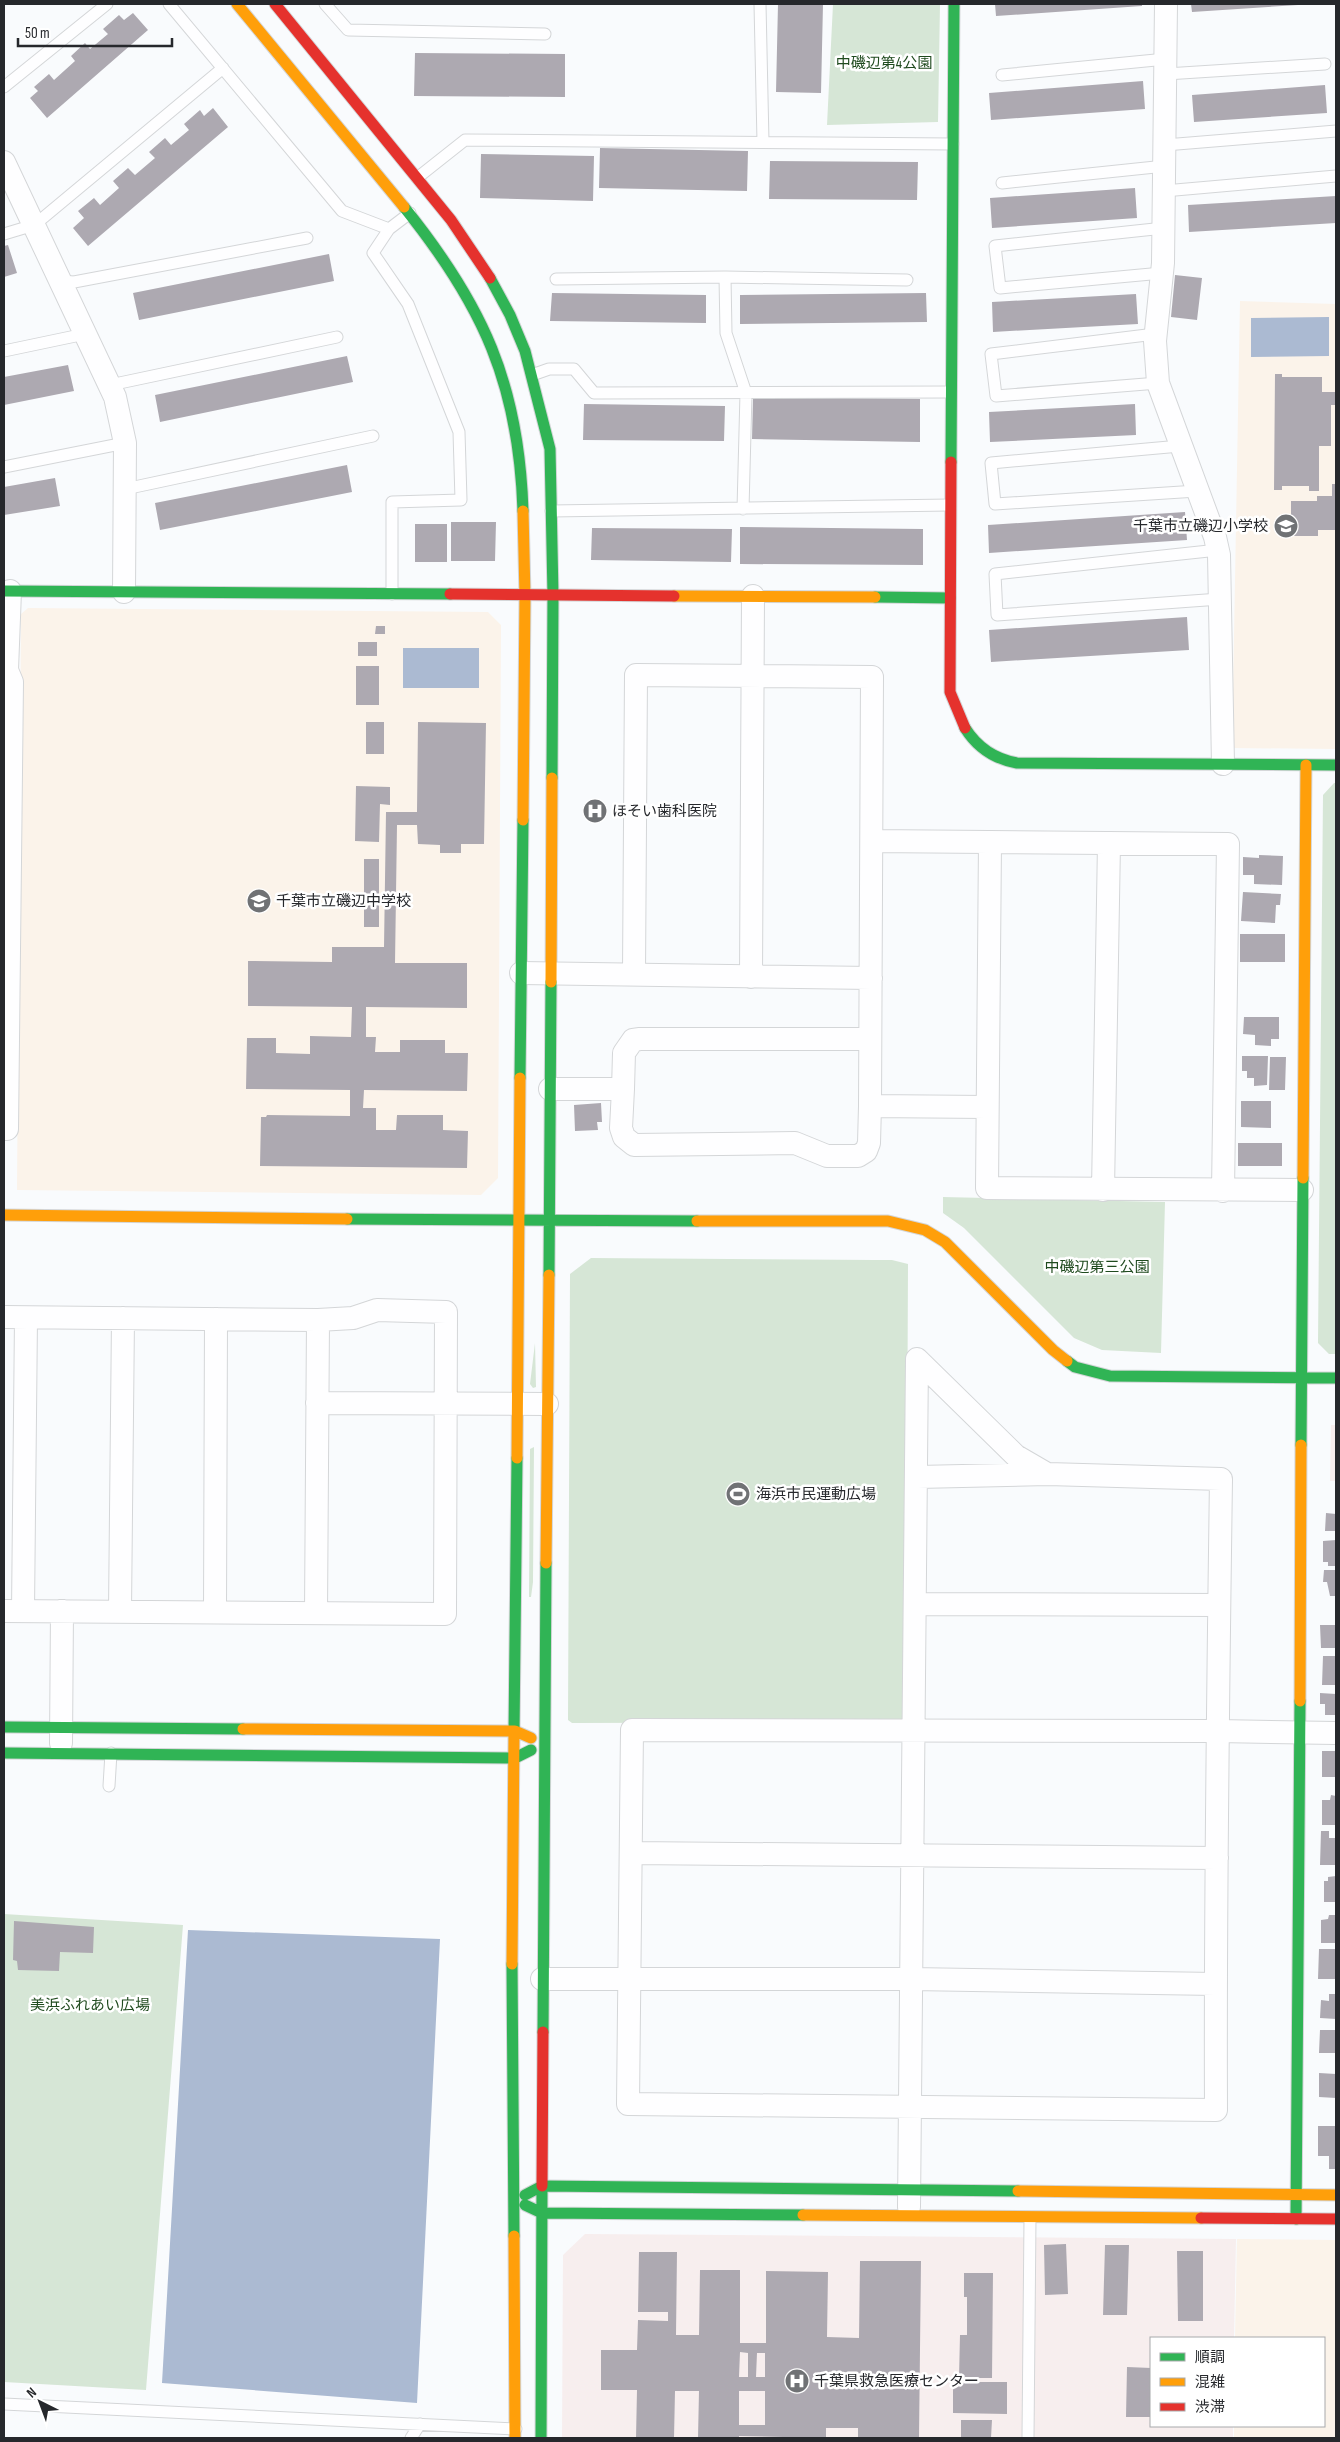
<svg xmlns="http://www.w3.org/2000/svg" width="1340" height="2442" viewBox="0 0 1340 2442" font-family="'Sofia Sans Condensed','Noto Sans JP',sans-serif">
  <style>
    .education { fill: #fbf3ea }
    .medical { fill: #f7eeee }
    .green { fill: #d6e6d6 }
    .water { fill: #abbad2 }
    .building { fill: #ada9b1; fill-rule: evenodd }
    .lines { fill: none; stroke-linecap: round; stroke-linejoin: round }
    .lane-casing { stroke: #d4d6d8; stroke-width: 13 }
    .street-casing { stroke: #d4d6d8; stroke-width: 24 }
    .fast-casing { stroke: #d4d6d8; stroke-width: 13 }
    .slow-casing { stroke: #d4d6d8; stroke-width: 13 }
    .jam-casing { stroke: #d4d6d8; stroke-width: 13 }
    .lane { stroke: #fefeff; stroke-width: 11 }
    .street { stroke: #fefeff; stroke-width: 22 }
    .fast { stroke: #30b455; stroke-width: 11 }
    .slow { stroke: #ff9f0a; stroke-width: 11 }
    .jam { stroke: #e5322d; stroke-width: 11 }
    .labels { text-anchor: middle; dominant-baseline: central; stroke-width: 5; stroke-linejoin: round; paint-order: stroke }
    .park-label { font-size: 15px; fill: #204b1f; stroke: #fff }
    .poi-label { font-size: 15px; fill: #26282c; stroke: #fff; text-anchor: start }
  </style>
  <rect width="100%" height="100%" fill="#f9fbfd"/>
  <!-- education -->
  <path class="education" d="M1240,301l96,3v445l-104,-1z
    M28,608l460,4 13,13 -3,553 -17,17 -464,-5 4,-576z
    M1237,2239l99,1v198h-102v-12h90v-88h-89z"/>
  <!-- medical -->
  <path class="medical" d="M1331,1425h5v56h-6z
    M585,2234l651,5 -2,99h-83v88h82v12h-671l1,-183z"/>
  <!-- green -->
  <path class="green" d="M833,4h107l-2,118 -111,3z
    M1334,783h2v571h-7l-11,-11 5,-548z
    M943,1197l222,5 -4,151 -59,-3 -28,-12 -110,-110 -21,-15z
    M591,1258l284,2h17l16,4 -2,450 -7,8 -327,1 -4,-3 2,-446z
    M535,1343l1,44 -3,1 -3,-4z
    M534,1447l-1,135 -2,15h-2l1,-148z
    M4,1914l179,11 -37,465 -142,-8z"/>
  <!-- water -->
  <path class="water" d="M1329,317v39l-78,1v-39z
    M403,648h76v40h-76z
    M188,1930l252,9 -23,464 -255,-20z"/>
  <!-- building -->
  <path class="building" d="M778,4h45l-2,89 -45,-1z
    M995,4h147v2l-146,10z
    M1191,4h107v1l-106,7z
    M133,13l15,17 -101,88 -17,-20 8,-7 -4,-4 15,-13 5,6 21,-19 -4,-5 14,-13 5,6 18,-15 -5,-5 16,-14 5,5z
    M415,53l150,1v43l-151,-1z
    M1143,81l2,28 -154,11 -2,-27z
    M1325,85l2,28 -133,9 -2,-27z
    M213,108l15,19 -140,119 -15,-18 11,-10 -6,-7 16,-13 6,7 19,-17 -6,-7 15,-13 7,7 20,-17 -6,-6 16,-14 6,7 18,-15 -5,-6 16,-14 4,6z
    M600,148l148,3 -1,40 -148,-3z
    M481,154l113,2 -1,45 -113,-3z
    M770,161l148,1 -1,38 -148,-1z
    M1135,188l2,30 -145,10 -2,-30z
    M1336,196v27l-147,9 -1,-27z
    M8,245l9,28 -13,4v-31z
    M329,254l5,27 -195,39 -6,-27z
    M1175,275l27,3 -5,42 -26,-3z
    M552,293l154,2v28l-156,-2z
    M926,293l1,29 -187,2v-29z
    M1136,294l2,30 -145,8 -1,-30z
    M347,356l6,26 -193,40 -5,-27z
    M68,365l6,26 -70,14v-28z
    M1275,374h7v3h40v15h14v13h-5v41h-12v45h-10v-5h-27v4h-8z
    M753,397l167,2v43l-168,-3z
    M584,404l141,2 -1,35 -141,-1z
    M1135,404l1,31 -146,7 -1,-30z
    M347,465l5,27 -192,38 -5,-27z
    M55,478l5,28 -56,9v-28z
    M1332,484h4v46h-18v6h-27v-35h26v-5h15z
    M1185,512l2,28 -198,13 -1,-28z
    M451,522h45l-1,39h-44z
    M415,524h32v38h-32z
    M740,527l183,2v36l-183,-1z
    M592,528l140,1 -1,33 -140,-2z
    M1187,617l2,33 -198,12 -2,-32z
    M376,626h9v8h-10z
    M358,642h19v14h-19z
    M356,666h23v39h-23z
    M366,722h18v32h-18z
    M418,722l68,1 -2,121h-23v9h-21v-8l-22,-1 -1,-19h-20l-2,138h72v45l-101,-1v30h10l-1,15h25v-12h45v13h23l-1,38 -103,-1 -1,18h13v22h20l1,-15h46v15l25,1 -1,37 -207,-2 1,-49h5l1,-2 83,1v-26l-104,-1 1,-51h29v15l34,1v-18l41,1 1,-30 -104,-1v-45l84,1v-15h52l2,-135h31z
    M356,786l34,1v18l-10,-1 -1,38 -24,-1z
    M1259,855l24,1 -1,29 -28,-1v-9h-11v-18l16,1z
    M364,859h15v68h-15z
    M1243,892l38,2 -1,11h-4l-1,18 -34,-2z
    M1240,934h45v28h-45z
    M1244,1017h35v22h-8v7l-16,-1v-10l-12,-1z
    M1242,1056h26l-1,29 -13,1v-8h-7v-7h-5z
    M1270,1057h16l-1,33h-16z
    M1241,1101h30v27l-30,-1z
    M601,1103l1,19h-5l1,8 -23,1 -1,-26z
    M1238,1143h44v23h-44z
    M1326,1513l10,1v17h-11z
    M1336,1540v26h-8v-4h-5v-21z
    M1324,1570h12v26h-6l-3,-14h-4z
    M1320,1625h16v23h-15z
    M1323,1656h13v29h-14z
    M1320,1693l16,1v21h-11v-11h-5z
    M1322,1751h14v26h-14z
    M1331,1795l5,1v29h-14v-25h8z
    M1321,1831h8v7h7v27h-16z
    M1336,1876v26h-12v-21h4v-4z
    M1329,1915h7v28h-15v-23l7,-1z
    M14,1921l80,6 -1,26 -33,-1 -1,19 -41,-1 -1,-9 -4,-1z
    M1319,1949h17v30h-18z
    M1329,1994h7v25l-16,-1 1,-18 8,1z
    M1320,2030h16v23h-17z
    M1319,2073l17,1v24l-17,-1z
    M1318,2126h18v43h-7v-13h-11z
    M1066,2244l2,50 -23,1 -1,-50z
    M1105,2245h24l-2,70h-24z
    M1177,2251h26v70h-25z
    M639,2252h38l-1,83h23l1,-65h40v73h26v-72l62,1 -1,65 32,1 1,-77h61l-2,177h-61v-10h-32v10l-87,-2v2h-41l1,-47h-24l-1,47h-38l1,-48h-36v-40h36l1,-30 30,1v-9h-30zM740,2352l8,1v24h-9zM757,2353h8v24h-9zM739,2391h26v34h-26z
    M964,2273h29l-1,105h-33l1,-43h7v-38h-3z
    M1127,2367l24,1v49h-25z
    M953,2382h54v32l-54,-1z
    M961,2420h31l-1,18h-30z"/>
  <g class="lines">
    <defs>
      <path id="lane" d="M169,4l173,207 47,18
        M325,4l23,26 197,4
        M760,4l3,138
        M1166,74l159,-10
        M1002,75l164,-16
        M4,87l103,-83
        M1165,145l171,-14
        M417,178l48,-38 488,4
        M1002,183l163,-17
        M1164,191l172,-15
        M4,234l30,-9 10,-8 179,-149
        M1162,273l-162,15 -5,-42 169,-18
        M725,277l182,3
        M556,279l169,-2 1,56 20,60 -3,116
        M61,281l13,1 233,-44
        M1155,334l-164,20 5,42 162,-13
        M4,351l81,-17
        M532,375l17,-6h25l20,24 357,-1
        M110,385l227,-48
        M1180,446l-189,17 4,41 202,-13
        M4,467l121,-24
        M125,489l248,-53
        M551,511l399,-6
        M1218,550l-223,24 2,41 223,-16
        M392,594v-92l69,-2 -2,-68 -51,-128 -35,-51 16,-24 21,-16
        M109,1786l2,-33
        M4,2404l512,25
        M411,2438l9,-14
        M1028,2438l2,-220"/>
      <path id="street" d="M1166,4l-3,259 -8,78 3,42 57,154 4,18 4,209
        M4,162l111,235 10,46 -1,149
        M872,841l356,3 -5,347
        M990,842l-3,346 315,2
        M521,973l350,5
        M634,973l2,-298 236,2 -2,429 117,1
        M751,977l2,-381
        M550,1089h73l-2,39 3,9 10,8 161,-2 32,13h31l8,-5 3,-8 1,-37
        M623,1089l1,-36 9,-13 7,-1h230
        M4,1129h3l5,-447 -5,-12 3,-79
        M1103,1190l6,-347
        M4,1317l314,3 35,-2 24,-8 69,2 -1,302 -441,-3
        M317,1403l230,1
        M918,1477l130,-3 173,5c-3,211 -6,421 -5,631l-588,-6 4,-374 586,1 118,2
        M916,1604l303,1
        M23,1611l3,-293
        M120,1611l3,-293
        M215,1612l1,-293
        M316,1613l2,-293
        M61,1743l1,-132
        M632,1853l585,5
        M542,1979h370l303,5
        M909,2207l8,-848 99,97 31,18"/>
      <path id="fast" d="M404,207c79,98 115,177 119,304
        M490,278l20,37 15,36 25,98 3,146 -1,183
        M951,462l3,-458
        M4,591l446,3
        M875,597l75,1
        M965,728c12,19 29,31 52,35l319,2
        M520,1078l3,-258
        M347,1219l350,2
        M549,1275l2,-293
        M1067,1361l8,6 35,9 226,2
        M1301,1445l2,-267
        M4,1727l239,2
        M514,1733l3,-275
        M4,1753l511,5 16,-8
        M512,1964l2,272
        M543,2032l3,-469
        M525,2195l17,-9 476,5
        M525,2205l17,8 261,2
        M1296,2219l4,-518
        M541,2438l1,-252"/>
      <path id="slow" d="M237,4l167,203
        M674,596l201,1
        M523,820l2,-224 -2,-85
        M551,982l1,-204
        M1303,1178l3,-413
        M4,1215l343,4
        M697,1221h191l37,9 20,12 108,108 14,11
        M517,1458l3,-380
        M546,1563l3,-288
        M1300,1701l1,-256
        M243,1729l272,2 16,7
        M512,1964l2,-231
        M1018,2191l318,4
        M803,2215l398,3
        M514,2236l1,202"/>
      <path id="jam" d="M275,4l176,216 39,58
        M951,462l-1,230 15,36
        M450,594l224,2
        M542,2186l1,-154
        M1201,2218l135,1"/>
    </defs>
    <!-- lane casing -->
    <use href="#lane" class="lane-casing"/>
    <!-- street casing -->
    <use href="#street" class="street-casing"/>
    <!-- fast casing -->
    <use href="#fast" class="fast-casing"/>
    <!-- slow casing -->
    <use href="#slow" class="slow-casing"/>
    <!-- jam casing -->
    <use href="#jam" class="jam-casing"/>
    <!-- lane -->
    <use href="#lane" class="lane"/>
    <!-- street -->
    <use href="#street" class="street"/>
    <!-- fast -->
    <use href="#fast" class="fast"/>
    <!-- slow -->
    <use href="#slow" class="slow"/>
    <!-- jam -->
    <use href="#jam" class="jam"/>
  </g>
  <!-- icons -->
  <defs>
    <symbol id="school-disc" viewBox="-11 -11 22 22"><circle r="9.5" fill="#707275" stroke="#fff"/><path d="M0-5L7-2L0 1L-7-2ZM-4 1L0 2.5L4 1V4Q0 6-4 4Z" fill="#fff"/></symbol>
    <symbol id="hospital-disc" viewBox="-11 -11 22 22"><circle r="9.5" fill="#707275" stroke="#fff"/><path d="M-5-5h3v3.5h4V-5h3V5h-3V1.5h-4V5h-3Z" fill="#fff"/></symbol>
    <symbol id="stadium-disc" viewBox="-11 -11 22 22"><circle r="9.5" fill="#707275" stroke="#fff"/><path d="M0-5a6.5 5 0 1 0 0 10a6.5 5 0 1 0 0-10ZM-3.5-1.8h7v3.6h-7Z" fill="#fff"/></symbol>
  </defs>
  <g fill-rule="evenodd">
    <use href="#school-disc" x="1272" y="512" width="28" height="28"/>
    <use href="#hospital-disc" x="581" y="797" width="28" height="28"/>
    <use href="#school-disc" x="245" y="887" width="28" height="28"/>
    <use href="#stadium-disc" x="724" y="1480" width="28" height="28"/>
    <use href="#hospital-disc" x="783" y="2367" width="28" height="28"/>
  </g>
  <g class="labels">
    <!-- park labels -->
    <g class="park-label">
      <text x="884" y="63">中磯辺第4公園</text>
      <text x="1097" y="1267">中磯辺第三公園</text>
      <text x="90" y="2005">美浜ふれあい広場</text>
    </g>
    <!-- poi labels -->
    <g class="poi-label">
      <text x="1268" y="526" text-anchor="end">千葉市立磯辺小学校</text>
      <text x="612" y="811">ほそい歯科医院</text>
      <text x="276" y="901">千葉市立磯辺中学校</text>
      <text x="756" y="1494">海浜市民運動広場</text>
      <text x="814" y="2381">千葉県救急医療センター</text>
    </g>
  </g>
  <!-- border -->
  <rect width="1340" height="2442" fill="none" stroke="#26282c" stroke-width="10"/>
  <!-- legend -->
  <rect x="1150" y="2337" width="175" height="90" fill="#ffffff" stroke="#a8a9ab"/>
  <rect x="1160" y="2353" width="25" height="8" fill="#30b455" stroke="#a8a9ab"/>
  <text x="1195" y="2362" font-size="15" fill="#26282c">順調</text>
  <rect x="1160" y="2378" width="25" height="8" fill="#ff9f0a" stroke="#a8a9ab"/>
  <text x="1195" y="2387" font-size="15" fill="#26282c">混雑</text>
  <rect x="1160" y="2403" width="25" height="8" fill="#e5322d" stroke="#a8a9ab"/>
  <text x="1195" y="2412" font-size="15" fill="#26282c">渋滞</text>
  <!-- north arrow -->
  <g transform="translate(40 2402) rotate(318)" stroke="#ffffff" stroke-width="4" paint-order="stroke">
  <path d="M0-4L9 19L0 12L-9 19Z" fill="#26282c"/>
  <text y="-8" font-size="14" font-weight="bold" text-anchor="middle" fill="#26282c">N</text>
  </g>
  <!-- scale -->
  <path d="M18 38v8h154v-8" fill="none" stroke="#26282c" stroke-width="2.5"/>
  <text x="25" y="38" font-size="15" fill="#26282c" stroke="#ffffff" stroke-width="4" paint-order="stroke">50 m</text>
</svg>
